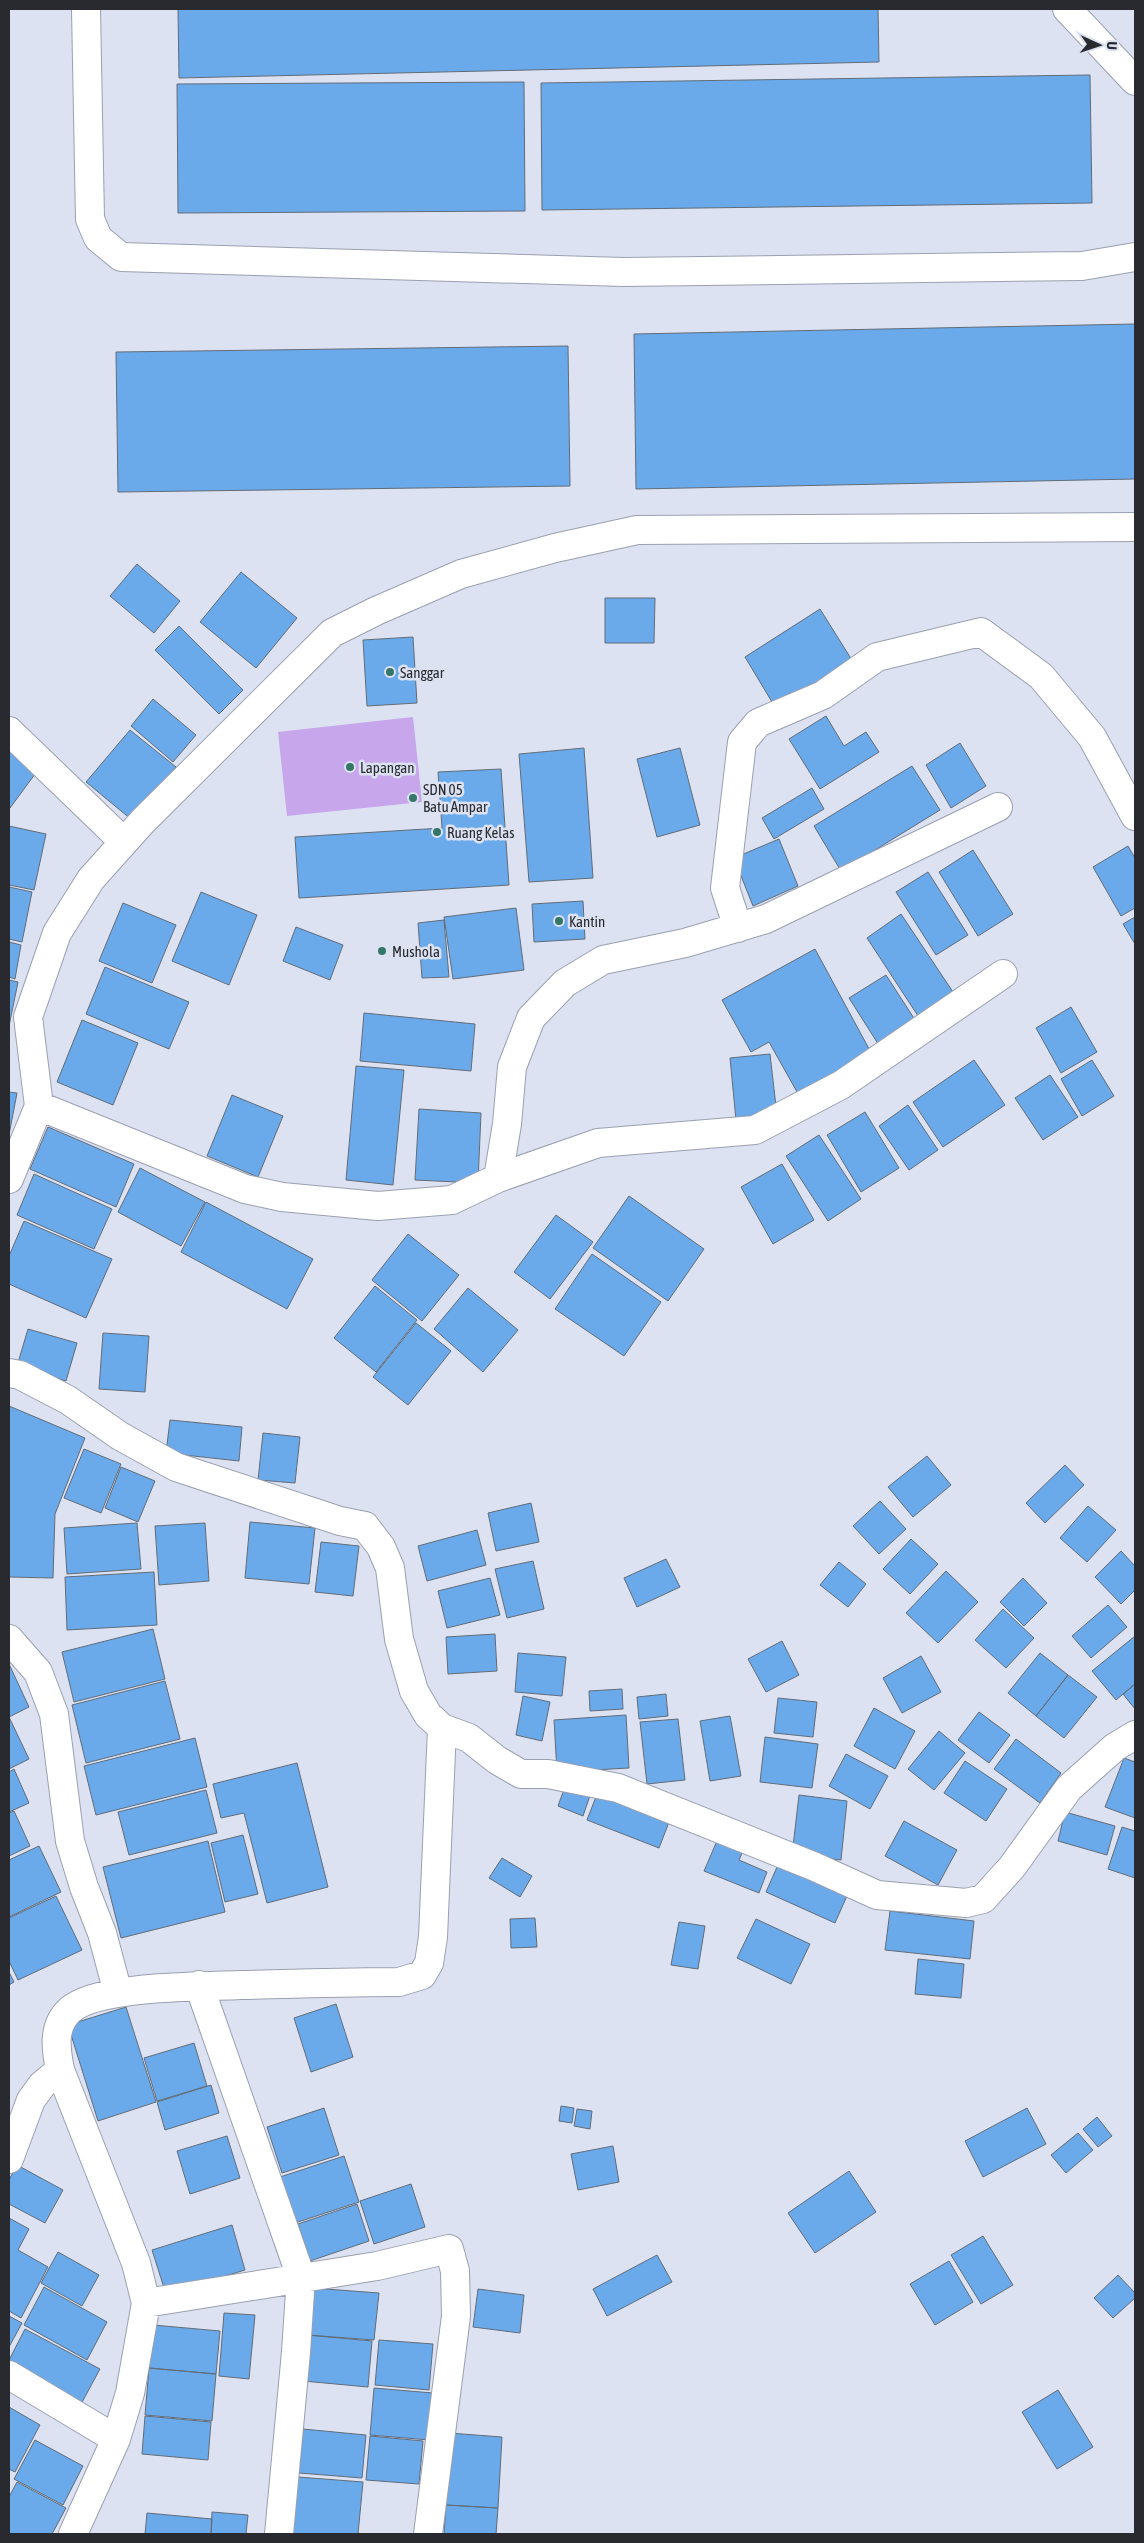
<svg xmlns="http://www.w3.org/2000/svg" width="1144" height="2543" viewBox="0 0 1144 2543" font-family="'Asap Condensed',sans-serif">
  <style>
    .green { fill: #c7a6ec }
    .building { fill: #6aaaeb; stroke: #626c78 }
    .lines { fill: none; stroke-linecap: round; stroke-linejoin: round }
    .minor-casing { stroke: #9aa0af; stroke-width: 30 }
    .minor { stroke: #fff; stroke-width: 28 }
    .poi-dot { fill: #347668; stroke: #dce2f2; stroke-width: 2 }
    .labels { text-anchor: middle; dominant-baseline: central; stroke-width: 5; stroke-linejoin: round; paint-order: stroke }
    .poi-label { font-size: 15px; fill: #282a30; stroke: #dce2f2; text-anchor: start }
  </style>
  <rect width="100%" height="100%" fill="#dce2f2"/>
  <!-- green -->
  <path class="green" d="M413,717l9,85 -135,14 -9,-84z"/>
  <!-- building -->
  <path class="building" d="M178,9h700l1,53 -700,16z
    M1090,75l2,128 -550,7 -1,-127z
    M524,82l1,129 -347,2 -1,-129z
    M1135,324v155l-499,10 -2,-155z
    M568,346l2,140 -452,6 -2,-140z
    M137,564l43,37 -26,32 -44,-37z
    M241,572l56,46 -41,50 -56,-46z
    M605,598h50l-1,45h-49z
    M820,609l35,56 -77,47 -33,-55z
    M179,626l64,64 -24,24 -64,-64z
    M413,637l4,66 -50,3 -4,-66z
    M153,699l43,36 -23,27 -42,-36z
    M826,716l18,30 22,-14 13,20 -59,37 -31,-50z
    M130,730l46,37 -44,53 -46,-38z
    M960,743l26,43 -35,22 -25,-43z
    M584,748l9,130 -64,4 -10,-128z
    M680,748l20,77 -43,12 -20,-78z
    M9,749l29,21 -28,38 -1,-2z
    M912,766l28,44 -99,61 -27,-45z
    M501,769l8,116 -210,13 -4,-61 147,-9 -4,-56z
    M812,788l12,21 -50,30 -12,-21z
    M9,826l37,8 -12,56 -25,-5z
    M779,839l19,47 -45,20 -19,-48z
    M1128,846l7,12v50l-14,8 -28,-49z
    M973,850l40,64 -35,22 -39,-64z
    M928,872l40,63 -32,20 -40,-63z
    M9,887l23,5 -10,50 -13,-3z
    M201,892l56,23 -28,70 -57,-24z
    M583,901l2,38 -51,3 -2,-38z
    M123,903l53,22 -24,58 -53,-22z
    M516,908l8,62 -71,9 -9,-62z
    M901,914l56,84 -35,24 -55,-84z
    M1135,917v27l-12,-20z
    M444,920l5,57 -27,1 -4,-55z
    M296,927l47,18 -13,35 -47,-19z
    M9,942l12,3 -6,34 -6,-2z
    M815,949l59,109 -73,41 -32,-57 -18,10 -29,-52z
    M105,967l84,35 -20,47 -83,-35z
    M886,975l33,51 -37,24 -33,-52z
    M9,980l9,2 -9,44z
    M1071,1007l26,45 -36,21 -25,-45z
    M364,1013l111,11 -4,47 -111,-10z
    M82,1020l56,23 -25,62 -56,-23z
    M770,1054l7,61 -41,5 -6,-62z
    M974,1060l31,45 -62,42 -30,-45z
    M1092,1060l22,36 -32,20 -21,-37z
    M356,1066l48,4 -11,115 -47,-5z
    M1050,1075l28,42 -35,23 -28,-42z
    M9,1092l8,1 -8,42z
    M232,1095l51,21 -25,61 -51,-21z
    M908,1105l30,45 -29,20 -30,-44z
    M419,1109l62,4 -3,70 -63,-3z
    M865,1112l34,56 -38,24 -34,-57z
    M48,1127l86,37 -18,43 -86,-38z
    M819,1135l42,64 -33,22 -42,-65z
    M782,1164l32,56 -41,24 -32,-57z
    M140,1168l65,34 -24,44 -63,-34z
    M34,1174l78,35 -18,40 -77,-34z
    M629,1196l75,53 -36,52 -75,-53z
    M206,1202l107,57 -26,50 -106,-57z
    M556,1215l37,27 -43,57 -36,-27z
    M24,1221l88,38 -26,59 -77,-34v-28z
    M408,1234l51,41 -37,46 -50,-41z
    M592,1254l69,48 -37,54 -69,-47z
    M375,1286l42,34 -41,52 -42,-34z
    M468,1288l50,42 -35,42 -49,-43z
    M416,1323l35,28 -43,54 -35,-28z
    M28,1329l49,14 -11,38 -49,-15z
    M103,1333l46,3 -4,56 -46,-3z
    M9,1406l76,32 -30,76 -2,64 -44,-1z
    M170,1420l72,7 -3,34 -73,-8z
    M263,1433l37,4 -5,46 -37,-3z
    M84,1449l37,15 -20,49 -37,-15z
    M927,1456l24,29 -38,32 -25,-30z
    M1065,1465l19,20 -39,38 -19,-20z
    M121,1467l34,14 -17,41 -33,-14z
    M880,1501l26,28 -27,25 -26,-28z
    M531,1503l8,39 -43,9 -8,-38z
    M1088,1506l28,24 -29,32 -27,-24z
    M250,1522l65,6 -6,56 -64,-6z
    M137,1523l4,46 -74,5 -3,-46z
    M205,1523l4,58 -50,4 -4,-59z
    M477,1530l9,35 -59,16 -9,-35z
    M911,1539l27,25 -28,30 -27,-25z
    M321,1542l38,4 -6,50 -38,-4z
    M1121,1551l14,15v24l-14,14 -26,-27z
    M666,1559l14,28 -43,20 -13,-29z
    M533,1561l11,48 -37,9 -12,-49z
    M839,1562l27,22 -18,23 -28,-22z
    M946,1571l32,31 -40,41 -32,-30z
    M154,1572l3,53 -90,5 -2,-53z
    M490,1578l10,37 -53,13 -9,-37z
    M1023,1578l24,25 -23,23 -24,-24z
    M1108,1605l19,22 -36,31 -19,-22z
    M1003,1609l31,29 -28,30 -31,-28z
    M153,1629l12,50 -91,23 -12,-50z
    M495,1634l2,37 -49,3 -2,-37z
    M1135,1636v48l-19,16 -24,-29z
    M782,1641l17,34 -33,17 -18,-33z
    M518,1653l48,4 -4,39 -47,-4z
    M1040,1653l28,22 -32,41 -28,-23z
    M921,1656l20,36 -39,21 -19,-35z
    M9,1664l20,43 -20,10z
    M1068,1675l29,22 -33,41 -28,-22z
    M165,1681l15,58 -94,24 -14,-58z
    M1135,1684v25l-12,-15z
    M622,1689l1,20 -33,2 -1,-20z
    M666,1694l2,22 -29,3 -2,-22z
    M523,1696l27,6 -8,39 -26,-6z
    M778,1698l39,4 -4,35 -39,-4z
    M874,1708l41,23 -20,38 -41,-23z
    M979,1712l31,23 -21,28 -31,-23z
    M626,1715l3,53 -72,4 -3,-52z
    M730,1716l11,60 -31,5 -10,-60z
    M9,1717l20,42 -20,10z
    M678,1719l7,61 -38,4 -7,-62z
    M939,1731l26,22 -31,37 -26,-21z
    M765,1737l53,7 -6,44 -52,-6z
    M195,1738l12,49 -111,28 -12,-49z
    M1016,1739l45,34 -21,30 -46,-34z
    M846,1754l42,22 -18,33 -41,-23z
    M1124,1758l11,4v56l-30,-11z
    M965,1761l42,28 -21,32 -42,-28z
    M297,1763l31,124 -61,16 -23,-90 -23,5 -8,-34z
    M14,1769l15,34 -20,9v-40z
    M568,1778l25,9 -10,29 -25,-10z
    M599,1789l72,28 -12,31 -72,-28z
    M206,1790l11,43 -88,22 -11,-43z
    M799,1795l48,6 -6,59 -49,-5z
    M14,1811l16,35 -21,10v-43z
    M1065,1812l50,14 -8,29 -49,-14z
    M904,1821l53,29 -19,35 -53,-29z
    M1122,1827l13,4v47l-27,-9z
    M720,1834l26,10 -7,16 28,12 -8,21 -55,-22z
    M243,1835l15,59 -33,8 -14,-59z
    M208,1841l17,71 -104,26 -18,-71z
    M39,1846l22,46 -52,25v-57z
    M502,1858l30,18 -12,21 -31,-19z
    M781,1858l69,31 -15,34 -69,-31z
    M56,1896l26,54 -64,30 -9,-19v-43z
    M890,1911l84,10 -4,38 -85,-9z
    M535,1918l2,29 -26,1 -1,-29z
    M756,1919l54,25 -19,40 -54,-26z
    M679,1922l26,4 -7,43 -27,-4z
    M918,1959l46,5 -3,34 -46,-4z
    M9,1972l5,10 -5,3z
    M336,2004l17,53 -42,15 -17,-54z
    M126,2007l30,95 -58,19 -30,-96z
    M194,2043l13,43 -50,15 -13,-43z
    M211,2085l8,28 -54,17 -8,-28z
    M561,2106l13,2 -2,15 -13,-2z
    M324,2108l15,47 -57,18 -15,-46z
    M1027,2108l19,36 -63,33 -18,-36z
    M577,2109l15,2 -2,18 -16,-3z
    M1097,2117l15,19 -14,11 -15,-18z
    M1078,2133l15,17 -27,23 -15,-18z
    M227,2136l13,42 -50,16 -13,-43z
    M613,2146l6,36 -41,8 -7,-36z
    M344,2156l15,46 -64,21 -15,-46z
    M17,2165l46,25 -18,33 -36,-19v-24z
    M849,2171l27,41 -61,41 -27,-40z
    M411,2184l14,43 -51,17 -14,-43z
    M357,2204l12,37 -59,20 -12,-37z
    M9,2218l20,11 -11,21 30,17 -27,51 -12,-7z
    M232,2225l13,45 -79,24 -14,-44z
    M983,2236l30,49 -32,19 -30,-49z
    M58,2252l41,23 -17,31 -41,-23z
    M657,2255l15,27 -65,34 -14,-27z
    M949,2261l24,41 -38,23 -25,-41z
    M1118,2275l17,18v5l-22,20 -19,-20z
    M44,2287l63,35 -20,38 -63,-35z
    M312,2288l67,5 -5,47 -66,-5z
    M478,2289l46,6 -4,38 -47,-6z
    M224,2313l31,2 -6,64 -30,-3z
    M9,2316l13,7 -13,24z
    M153,2325l67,6 -4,43 -67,-6z
    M25,2329l75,40 -20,37 -71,-39v-7z
    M307,2335l65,6 -4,46 -65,-6z
    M379,2340l54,4 -4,46 -54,-5z
    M149,2368l67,6 -4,47 -67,-6z
    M374,2388l59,5 -4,47 -59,-5z
    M1058,2390l35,57 -36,22 -35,-57z
    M9,2407l31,18 -25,47 -6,-3z
    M145,2416l66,6 -3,38 -66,-6z
    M303,2429l63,6 -4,43 -63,-5z
    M449,2433l53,4 -4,71 -52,-3z
    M370,2436l53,5 -4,43 -53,-4z
    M35,2440l48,26 -20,39 -49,-26z
    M298,2477l65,5 -5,52h-65z
    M17,2482l49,26 -14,26h-43v-37z
    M446,2505l52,3 -2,26h-52z
    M212,2512l36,3 -2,19h-35z
    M147,2513l65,6 -1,15h-66z"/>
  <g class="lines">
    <defs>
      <path id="minor" d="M86,9l4,210 8,19 23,19 502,15 459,-6 53,-9
        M1067,9l68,72
        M9,731l115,111
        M738,928l-13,-40 17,-146 16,-19 65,-28 54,-38 104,-25 60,44 51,61 43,79
        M39,1106l206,83 37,8 96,9 74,-6 46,-22 9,-54 5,-57 19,-49 34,-35 38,-23 82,-17 81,-24 232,-112
        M498,1178l100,-35 157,-13 86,-45 162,-111
        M9,1179l30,-73 -11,-89 29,-84 34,-54 52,-58 189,-188 44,-22 85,-37 94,-26 82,-18 498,-3
        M9,1373l11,2 48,25 52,36 56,31 164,54 25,5 16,21 9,21 9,71 15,52 14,24 14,13 27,10 28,22 24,14h27l70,14 195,78 64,29 89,8 17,-4 29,-32 57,-79 46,-41 20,-12
        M9,1639l29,33 16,42 16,127 14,46 18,46 16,60
        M199,1985l102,292 -5,75 -17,182
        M9,2159l22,-59 11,-15 18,-15
        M146,2303l231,-37 72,-17 6,22 1,45 -28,218
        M9,2375l107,64
        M73,2534l43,-95 14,-46 16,-90 -10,-40 -76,-193c-4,-20 -8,-44 10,-60 28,-25 132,-23 170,-25 53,-1 106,-3 159,-3l23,-7 7,-12 4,-26 9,-209"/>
    </defs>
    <!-- minor casing -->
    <use href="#minor" class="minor-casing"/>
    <!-- minor -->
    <use href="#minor" class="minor"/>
  </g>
  <!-- markers -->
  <g class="poi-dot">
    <circle cx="390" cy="672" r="5"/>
    <circle cx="350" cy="767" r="5"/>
    <circle cx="413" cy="798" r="5"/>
    <circle cx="437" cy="832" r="5"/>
    <circle cx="559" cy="921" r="5"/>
    <circle cx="382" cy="951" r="5"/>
  </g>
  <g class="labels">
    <!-- poi labels -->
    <g class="poi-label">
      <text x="400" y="672">Sanggar</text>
      <text x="360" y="767">Lapangan</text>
      <text x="423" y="789">SDN 05<tspan x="423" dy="17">Batu Ampar</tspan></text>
      <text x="447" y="832">Ruang Kelas</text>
      <text x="569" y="921">Kantin</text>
      <text x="392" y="951">Mushola</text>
    </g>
  </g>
  <!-- border -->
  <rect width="1144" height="2543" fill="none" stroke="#282a30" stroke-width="20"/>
  <!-- north arrow -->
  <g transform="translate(1099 45) rotate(93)" stroke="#dce2f2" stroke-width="4" paint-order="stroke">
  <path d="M0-4L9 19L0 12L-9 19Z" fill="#282a30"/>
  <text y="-8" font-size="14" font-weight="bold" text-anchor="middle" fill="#282a30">U</text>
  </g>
</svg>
